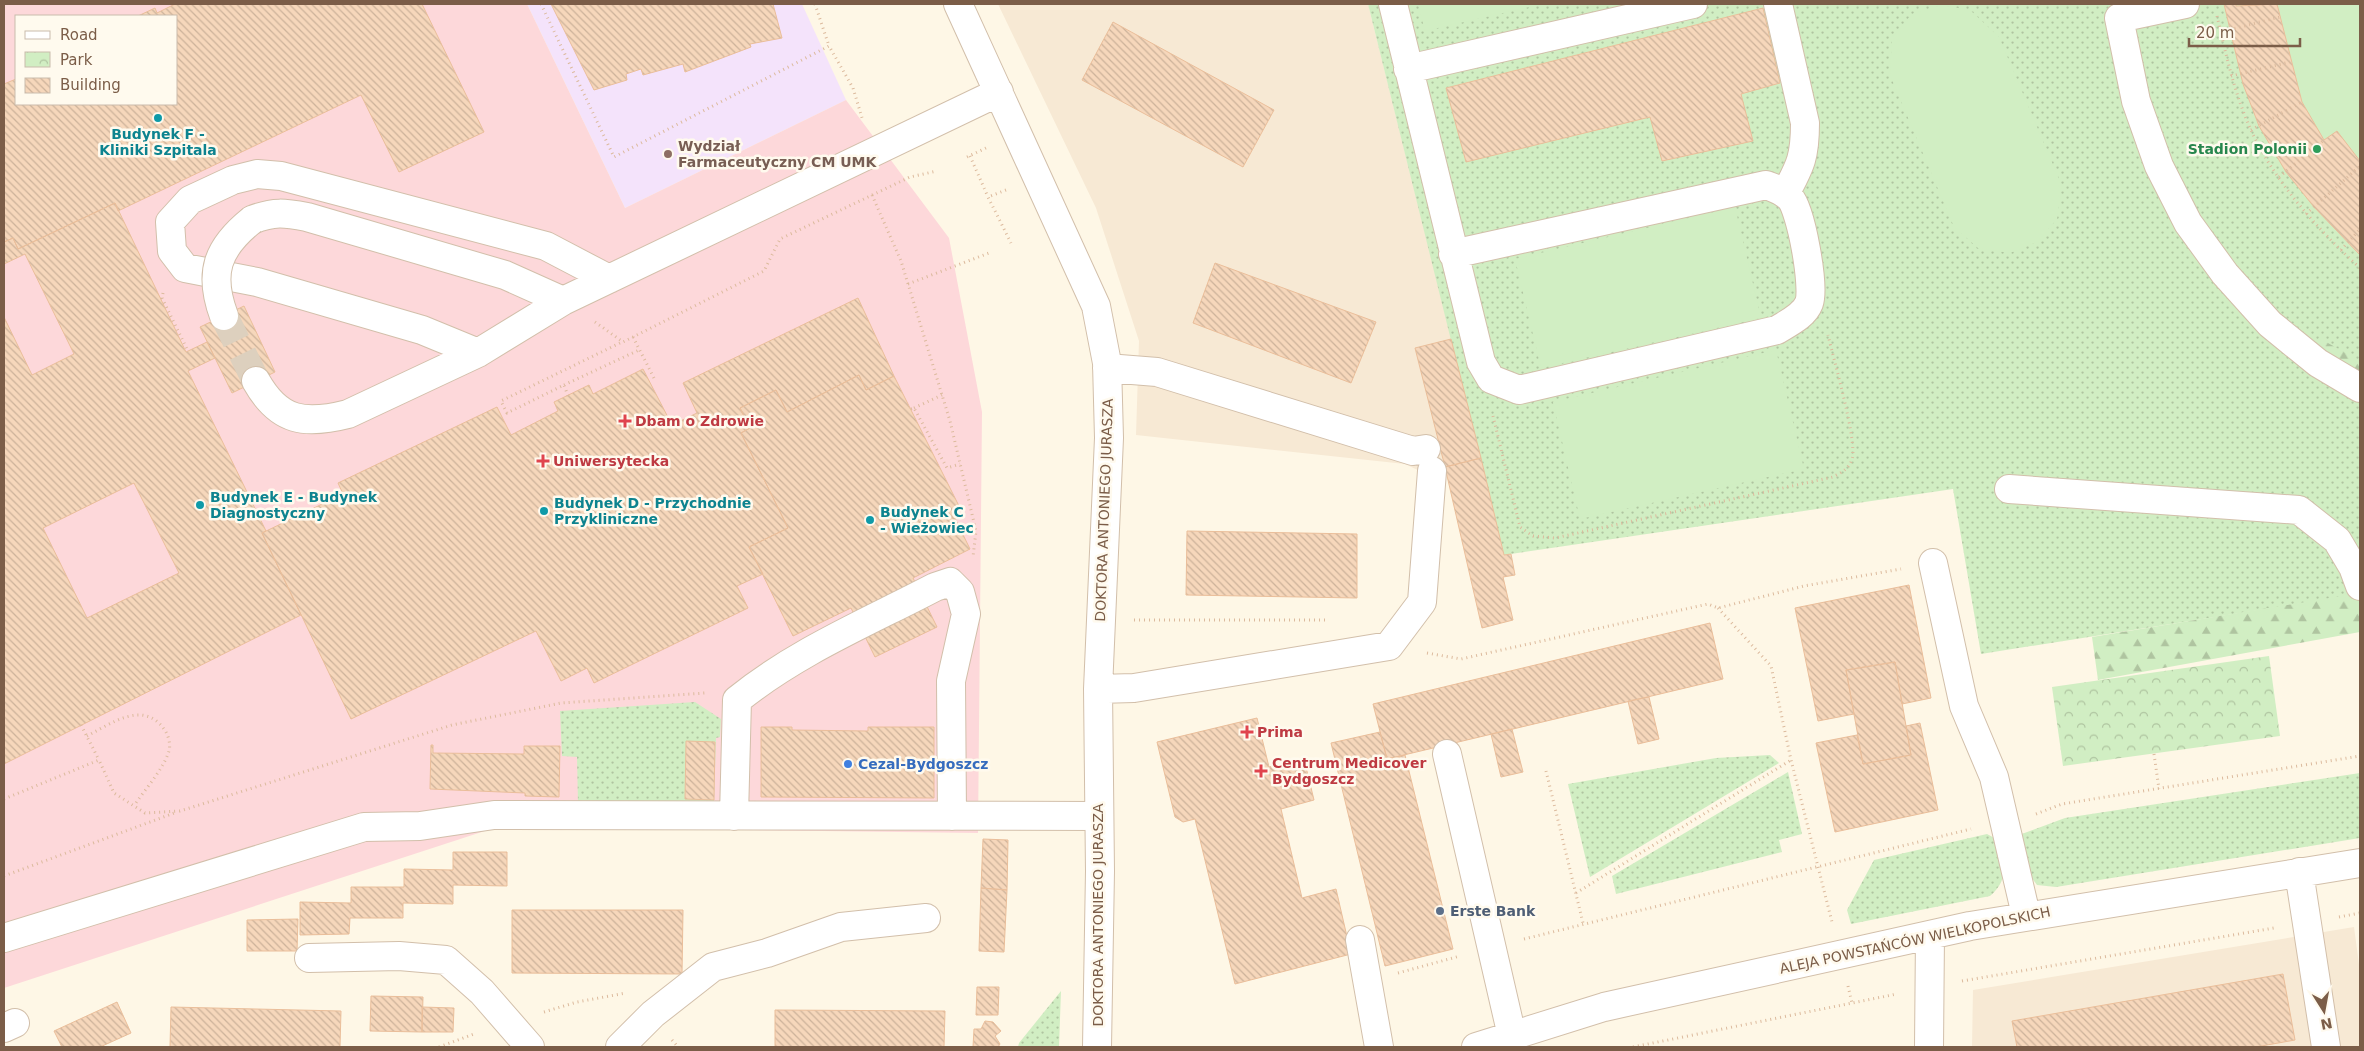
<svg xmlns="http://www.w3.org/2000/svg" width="2364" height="1051" viewBox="0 0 2364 1051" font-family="'DejaVu Sans',sans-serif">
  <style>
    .residential { fill: #f7e9d4 }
    .education { fill: #f4e3fb }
    .medical { fill: #fdd8da; fill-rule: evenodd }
    .grass { fill: url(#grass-dots) }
    .forest { fill: url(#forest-firs) }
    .park { fill: url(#park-crowns) }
    .pitch { fill: #d1eec3 }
    .building { fill: url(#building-back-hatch); stroke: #eabe9a; fill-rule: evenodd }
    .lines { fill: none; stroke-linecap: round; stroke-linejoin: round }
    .minor-tunnel { stroke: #ddd0be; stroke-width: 28; stroke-dasharray: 28 14; stroke-linecap: butt }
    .minor-casing { stroke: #d2bfaa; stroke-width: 30 }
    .path { stroke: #dcba9d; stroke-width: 3; stroke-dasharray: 1 4; stroke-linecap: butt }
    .minor { stroke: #fff; stroke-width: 28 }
    .minor-bridge-casing { stroke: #d2bfaa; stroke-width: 30; stroke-linecap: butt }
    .minor-bridge { stroke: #fff; stroke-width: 28 }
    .culture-dot { fill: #0f9aa8; stroke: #fffaee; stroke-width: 2 }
    .leisure-dot { fill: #2e9e5b; stroke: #fffaee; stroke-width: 2 }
    .education-dot { fill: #8d6e63; stroke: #fffaee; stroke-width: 2 }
    .health-dot { fill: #e0444e; stroke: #fffaee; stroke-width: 2 }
    .shop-dot { fill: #3f7fe0; stroke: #fffaee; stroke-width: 2 }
    .service-dot { fill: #5c6f8a; stroke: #fffaee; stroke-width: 2 }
    .labels { text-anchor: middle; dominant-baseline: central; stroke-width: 5; stroke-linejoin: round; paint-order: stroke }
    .culture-label { font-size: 14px; font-weight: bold; fill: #0d838f; stroke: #fffaee; text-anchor: start }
    .education-label { font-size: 14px; font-weight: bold; fill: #785e54; stroke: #fffaee; text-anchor: start }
    .leisure-label { font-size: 14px; font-weight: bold; fill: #27864d; stroke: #fffaee; text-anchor: end }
    .health-label { font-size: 14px; font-weight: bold; fill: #be3a42; stroke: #fffaee; text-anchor: start }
    .street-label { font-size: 14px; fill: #7b5d48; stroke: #fffaee }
    .shop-label { font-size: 14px; font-weight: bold; fill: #366cbe; stroke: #fffaee; text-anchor: start }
    .service-label { font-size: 14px; font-weight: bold; fill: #4e5e75; stroke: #fffaee; text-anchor: start }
  </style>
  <defs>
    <pattern id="grass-dots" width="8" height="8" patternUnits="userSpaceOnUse" patternTransform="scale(1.25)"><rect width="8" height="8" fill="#d1eec3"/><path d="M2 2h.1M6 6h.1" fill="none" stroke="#afc4a0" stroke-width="1.8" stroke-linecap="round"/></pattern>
    <pattern id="forest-firs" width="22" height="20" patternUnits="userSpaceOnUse" patternTransform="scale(1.25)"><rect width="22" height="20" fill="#d1eec3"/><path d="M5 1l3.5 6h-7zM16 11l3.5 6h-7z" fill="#afc4a0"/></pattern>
    <pattern id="park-crowns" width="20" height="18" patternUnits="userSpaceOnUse" patternTransform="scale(1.25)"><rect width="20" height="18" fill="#d1eec3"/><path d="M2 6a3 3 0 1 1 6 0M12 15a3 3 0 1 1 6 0" fill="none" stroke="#afc4a0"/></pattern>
    <pattern id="building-back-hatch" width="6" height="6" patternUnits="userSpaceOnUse" patternTransform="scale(1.25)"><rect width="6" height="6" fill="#f6d7bb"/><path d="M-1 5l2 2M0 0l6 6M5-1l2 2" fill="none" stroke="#ccb29a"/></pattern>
  </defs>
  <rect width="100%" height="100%" fill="#fef7e6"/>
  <!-- residential -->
  <path class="residential" d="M998,4h370l113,454 -57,15 -19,-9 -269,-29 3,-94 -43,-133z
    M2354,927l6,45v75h-388l1,-57z"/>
  <!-- education -->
  <path class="education" d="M527,4h275l44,96 -221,108z"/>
  <!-- medical -->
  <path class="medical" d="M4,4h523l98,204 221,-108 103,138 33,174 -4,421 -481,-6 -493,161zM16,16h160v88h-160z"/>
  <!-- grass -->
  <path class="grass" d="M1368,4h992v590l-379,60 -28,-165 -449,66z
    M695,702l26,17 -1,18 -4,1 -2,65h-136l-1,-46 -15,-1 -2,-45z
    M1770,755l9,8 -189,114 -22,-93 148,-26z
    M1788,772l14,62 -23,6 3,12 -166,42 -4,-18z
    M2360,773v65l-304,49 -19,-2 -9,-12 -9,-38 46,-17z
    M1987,834l11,6c5,24 13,37 -8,56l-139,28 -4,-14 27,-50z
    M1061,991l-2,56h-41l1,-4z"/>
  <!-- forest -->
  <path class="forest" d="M2319,338l41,23v44l-5,-10 -54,-30z
    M2360,593v39l-262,48 -6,-43z"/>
  <!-- park -->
  <path class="park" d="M2269,656l11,80 -217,30 -11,-79z"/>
  <!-- pitch -->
  <path class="pitch" d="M1418,4h124l-117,27z
    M2224,4h136v251l-46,-48 -28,-35 -43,-88z
    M1941,5l29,5 29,27 63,149 -5,33 -20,23 -27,11 -32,-5 -24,-21 -64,-152 2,-37 20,-24z
    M1735,207l26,111 -220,50 -26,-109z
    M1776,350l28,119 -224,50 -27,-117z"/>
  <!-- building -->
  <path class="building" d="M175,4h247l62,128 -85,40 -38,-77 -243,116 -3,-8 -97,46 -5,-11 -9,4v-158l12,-5v25h160v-88h-38l17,-8 2,5z
    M551,4h222l9,34 -32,6 1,3 -66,25 -2,-8 -40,11 -2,-6 -15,5 1,6 -33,10z
    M2224,4h12v2l41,-2 25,98 22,38 13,-9 23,30v94l-46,-48 -28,-35 -27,-46 -16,-42z
    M1763,8l17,75 -39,11 12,47 -91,20 -12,-44 -184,45 -20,-74z
    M1113,22l161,88 -31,57 -161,-87z
    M115,203l71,149 21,-10 8,16 -27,13 78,160 -4,2 39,82 -297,149v-447l28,58 42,-21 -49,-100 -21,10v-22l9,-4 5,11zM134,483l45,90 -92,45 -44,-90z
    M1215,263l161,59 -25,61 -158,-60z
    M858,298l36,78 -28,14 -7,-15 -72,37 -11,-22 -36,18 10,20 -9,5 47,95 -39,19 14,27 -26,12 11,22 -154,75 -7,-15 -26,13 -25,-50 -185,88 -89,-186 81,-39 -5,-11 159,-76 14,28 47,-24 -4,-9 35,-17 4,9 50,-25 29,56 25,-12 -14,-30z
    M244,306l31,66 -43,21 -32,-66z
    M1451,339l30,119 -36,9 -30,-119z
    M859,375l7,15 28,-14 66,132 -8,4 18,37 -57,29 24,49 -62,30 -24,-49 -58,28 -44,-89 39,-19 -47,-95 9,-5 -10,-20 36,-18 11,22z
    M1481,458l23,97 7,-1 4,21 -12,2 10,43 -31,8 -37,-161z
    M1187,531l170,3v64l-171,-3z
    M1909,585l22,113 -29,6 -7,-42 -49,8 8,44 -36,7 -23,-113z
    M1710,623l13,56 -336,80 -14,-55z
    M1895,662l16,93 -48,9 -17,-94z
    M1649,697l10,42 -21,5 -10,-43z
    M1257,718l12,49 35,-8 10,41 -33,9 21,89 34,-9 15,65 -116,30 -40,-165 -12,3 -8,-5 -18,-75z
    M1920,723l18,87 -103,22 -19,-89 41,-8 6,29 48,-9 -5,-29z
    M761,727h31v3l76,1v-4h66v71l-173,-1z
    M1512,729l11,43 -22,5 -10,-43z
    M1380,732l7,27 18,-4 48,194 -68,17 -54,-223z
    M686,741l29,1 -1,58 -29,-1z
    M431,745h2v8l91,1v-8h36l-1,51 -34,-1v-3l-95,-4z
    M983,839l25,1 -1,50 -26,-2z
    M453,852h54v34l-54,-1v19l-50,-1v15h-53l-1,16 -49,1v-33l51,1v-16h53v-18l49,1z
    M981,888l26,2 -3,62 -25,-1z
    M512,910h171l-1,64 -170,-1z
    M298,919l-1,32h-50v-31z
    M2283,974l12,66 -39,7h-239l-5,-26z
    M977,987h22l-1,28h-22z
    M371,996l52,1 -1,35 -52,-1z
    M117,1002l14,31 -31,14h-38l-8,-16z
    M171,1007l170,4 -1,36h-170z
    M422,1007l32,1 -1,24h-31z
    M775,1010l170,1 -1,36h-169z
    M985,1021l8,1 8,9 -6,5 5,8 -2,3h-25l1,-18h7z"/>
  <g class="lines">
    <!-- minor-tunnel -->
    <path class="minor-tunnel" d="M224,316l32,65"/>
    <defs>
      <path id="minor" d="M958,4l138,302 11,57 2,75 -11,251 2,182 -3,176
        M1393,4l88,358 10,17 28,11 258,-60c11,-7 27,-14 32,-27 6,-16 -8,-93 -19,-105 -7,-7 -15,-10 -24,-13l-313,69
        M1778,4l27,119c0,33 -4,42 -20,71
        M2185,4l-66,14 17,83 23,65 29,57 37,51 45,50 48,39 42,25
        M1408,69l285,-65
        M252,220c22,-9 33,-7 55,-3l198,58 58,26
        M478,353l-56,-23 -165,-48 -72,-14 -13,-17 -2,-29 20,-22 43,-20 24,-6 24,2 265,70 63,33
        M1107,368l50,4 256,79 13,-2
        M256,381c23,41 49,44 92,33l130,-61 85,-52 436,-209
        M2009,489l290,21 38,30 16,27 7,19
        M1933,563l31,143 30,71 32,138
        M1098,689l36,-1 255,-42 33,-44 10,-131
        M1447,754l65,282
        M734,816l3,-116c59,-48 131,-78 198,-113l15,-5 10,10 6,22 -15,67 1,135
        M2299,872l27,175
        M4,938l360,-111 56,-1 74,-11 604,1
        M1360,940l19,107
        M309,958l90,-2 47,4 36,32 48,55
        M4,1028l11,-5
        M620,1047l33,-33 60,-47 54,-14 74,-26 85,-9
        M1476,1047l128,-40 366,-81 390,-63
        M1929,1047l1,-112"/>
    </defs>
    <!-- minor casing -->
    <use href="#minor" class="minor-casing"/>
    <!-- path -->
    <path class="path" d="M541,4l73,153 215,-111 24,42 10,33
      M815,4l14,42
      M2217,16c9,38 17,76 33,112 23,52 69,103 110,140
      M2220,32l60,-15
      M2231,76l59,-14
      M2251,130l51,-28
      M970,156l18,41
      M967,157l19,-9
      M2279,177l45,-37
      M1006,190l-18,7 23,46
      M872,195l29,66 49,160 26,110 -3,26
      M2306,214l54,-48
      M2341,250l19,-21
      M908,284l81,-31
      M163,293l-1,5 26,53
      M595,322l28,20 141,-71 16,-32 130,-62 27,-6
      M633,337l22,43
      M564,385l75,-35
      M568,396l-4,-11 -57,28 -6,-12 121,-59
      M914,408l28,-13
      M911,409l3,-1 33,60 13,-4
      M1493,416l27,111 13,9 22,2 278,-61c9,-5 16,-8 19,-18 6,-16 -19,-102 -24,-124
      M1718,608l53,58 20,94 41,162
      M1134,620h192
      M1427,653l34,6 247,-55 10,4 86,-22 97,-17
      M81,725l18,35
      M87,736c25,-13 56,-36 77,-7 4,5 7,15 5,22 -6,19 -24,38 -35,55
      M2154,754l5,35
      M1546,771l37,152
      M4,799l95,-39 15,33 31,20 35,-2 272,-86 109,-22 144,-10
      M2036,814l26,-10 298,-48
      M4,876l173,-64
      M1576,893l215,-133
      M2339,917l21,-4
      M1524,939l447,-110
      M1398,973l62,-17
      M1962,981l312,-53
      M1848,986l4,17
      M544,1012l33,-10 49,-9
      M672,1040l6,7
      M439,1047l35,-13
      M1633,1047l264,-53"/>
    <!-- minor -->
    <use href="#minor" class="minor"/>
    <defs>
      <path id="minor-bridge" d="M224,316c-16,-43 -7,-68 28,-96"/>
    </defs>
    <!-- minor-bridge casing -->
    <use href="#minor-bridge" class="minor-bridge-casing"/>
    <!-- minor-bridge -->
    <use href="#minor-bridge" class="minor-bridge"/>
  </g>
  <!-- markers -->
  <g class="culture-dot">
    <circle cx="158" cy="118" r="5"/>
    <circle cx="200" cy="505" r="5"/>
    <circle cx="544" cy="511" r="5"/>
    <circle cx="870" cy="520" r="5"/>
  </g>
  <circle class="leisure-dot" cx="2317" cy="149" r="5"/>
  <circle class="education-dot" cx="668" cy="154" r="5"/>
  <g class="health-dot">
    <path d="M622.5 413.5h5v5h5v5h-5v5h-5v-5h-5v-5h5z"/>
    <path d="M540.5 453.5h5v5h5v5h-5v5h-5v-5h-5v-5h5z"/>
    <path d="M1244.5 724.5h5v5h5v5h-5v5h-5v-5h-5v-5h5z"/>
    <path d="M1258.5 763.5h5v5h5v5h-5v5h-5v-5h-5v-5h5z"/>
  </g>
  <circle class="shop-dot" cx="848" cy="764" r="5"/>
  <circle class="service-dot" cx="1440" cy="911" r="5"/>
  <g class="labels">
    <!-- culture labels -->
    <g class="culture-label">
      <text x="158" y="134" text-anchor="middle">Budynek F -<tspan x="158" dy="16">Kliniki Szpitala</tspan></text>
      <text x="210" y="497">Budynek E - Budynek<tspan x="210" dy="16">Diagnostyczny</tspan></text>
      <text x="554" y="503">Budynek D - Przychodnie<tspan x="554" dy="16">Przykliniczne</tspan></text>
      <text x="880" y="512">Budynek C<tspan x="880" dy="16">- Wieżowiec</tspan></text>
    </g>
    <!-- education labels -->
    <g class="education-label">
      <text x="678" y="146">Wydział<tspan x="678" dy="16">Farmaceutyczny CM UMK</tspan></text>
    </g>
    <!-- leisure labels -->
    <g class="leisure-label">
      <text x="2307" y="149">Stadion Polonii</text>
    </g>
    <!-- health labels -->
    <g class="health-label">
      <text x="635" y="421">Dbam o Zdrowie</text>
      <text x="553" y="461">Uniwersytecka</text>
      <text x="1257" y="732">Prima</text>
      <text x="1272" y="763">Centrum Medicover<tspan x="1272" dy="16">Bydgoszcz</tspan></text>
    </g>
    <!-- street labels -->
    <g class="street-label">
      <text transform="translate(1104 510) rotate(-88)">DOKTORA ANTONIEGO JURASZA</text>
      <text transform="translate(1098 915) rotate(-90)">DOKTORA ANTONIEGO JURASZA</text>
      <text transform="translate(1915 940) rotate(-12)">ALEJA POWSTAŃCÓW WIELKOPOLSKICH</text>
    </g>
    <!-- shop labels -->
    <g class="shop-label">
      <text x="858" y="764">Cezal-Bydgoszcz</text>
    </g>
    <!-- service labels -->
    <g class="service-label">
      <text x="1450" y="911">Erste Bank</text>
    </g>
  </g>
  <!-- border -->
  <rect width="2364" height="1051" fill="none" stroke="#7b5d48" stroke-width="10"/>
  <!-- legend -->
  <rect x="15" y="15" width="162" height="90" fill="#fffaee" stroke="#cabbac"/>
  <rect x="25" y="31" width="25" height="8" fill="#ffffff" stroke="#cabbac"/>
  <text x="60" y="40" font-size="15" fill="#7b5d48">Road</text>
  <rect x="25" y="52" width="25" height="15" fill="url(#park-crowns)" stroke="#cabbac"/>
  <text x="60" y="65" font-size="15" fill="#7b5d48">Park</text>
  <rect x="25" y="78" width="25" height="15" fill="url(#building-back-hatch)" stroke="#cabbac"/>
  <text x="60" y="90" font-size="15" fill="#7b5d48">Building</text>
  <!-- north arrow -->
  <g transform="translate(2324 1011) rotate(169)" stroke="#fffaee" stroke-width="4" paint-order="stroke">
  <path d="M0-4L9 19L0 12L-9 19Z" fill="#7b5d48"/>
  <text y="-8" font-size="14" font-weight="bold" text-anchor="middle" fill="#7b5d48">N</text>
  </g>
  <!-- scale -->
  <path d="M2189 38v8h111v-8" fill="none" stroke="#7b5d48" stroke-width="2.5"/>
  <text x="2196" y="38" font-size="15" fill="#7b5d48" stroke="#fffaee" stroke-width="4" paint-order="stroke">20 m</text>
</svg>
